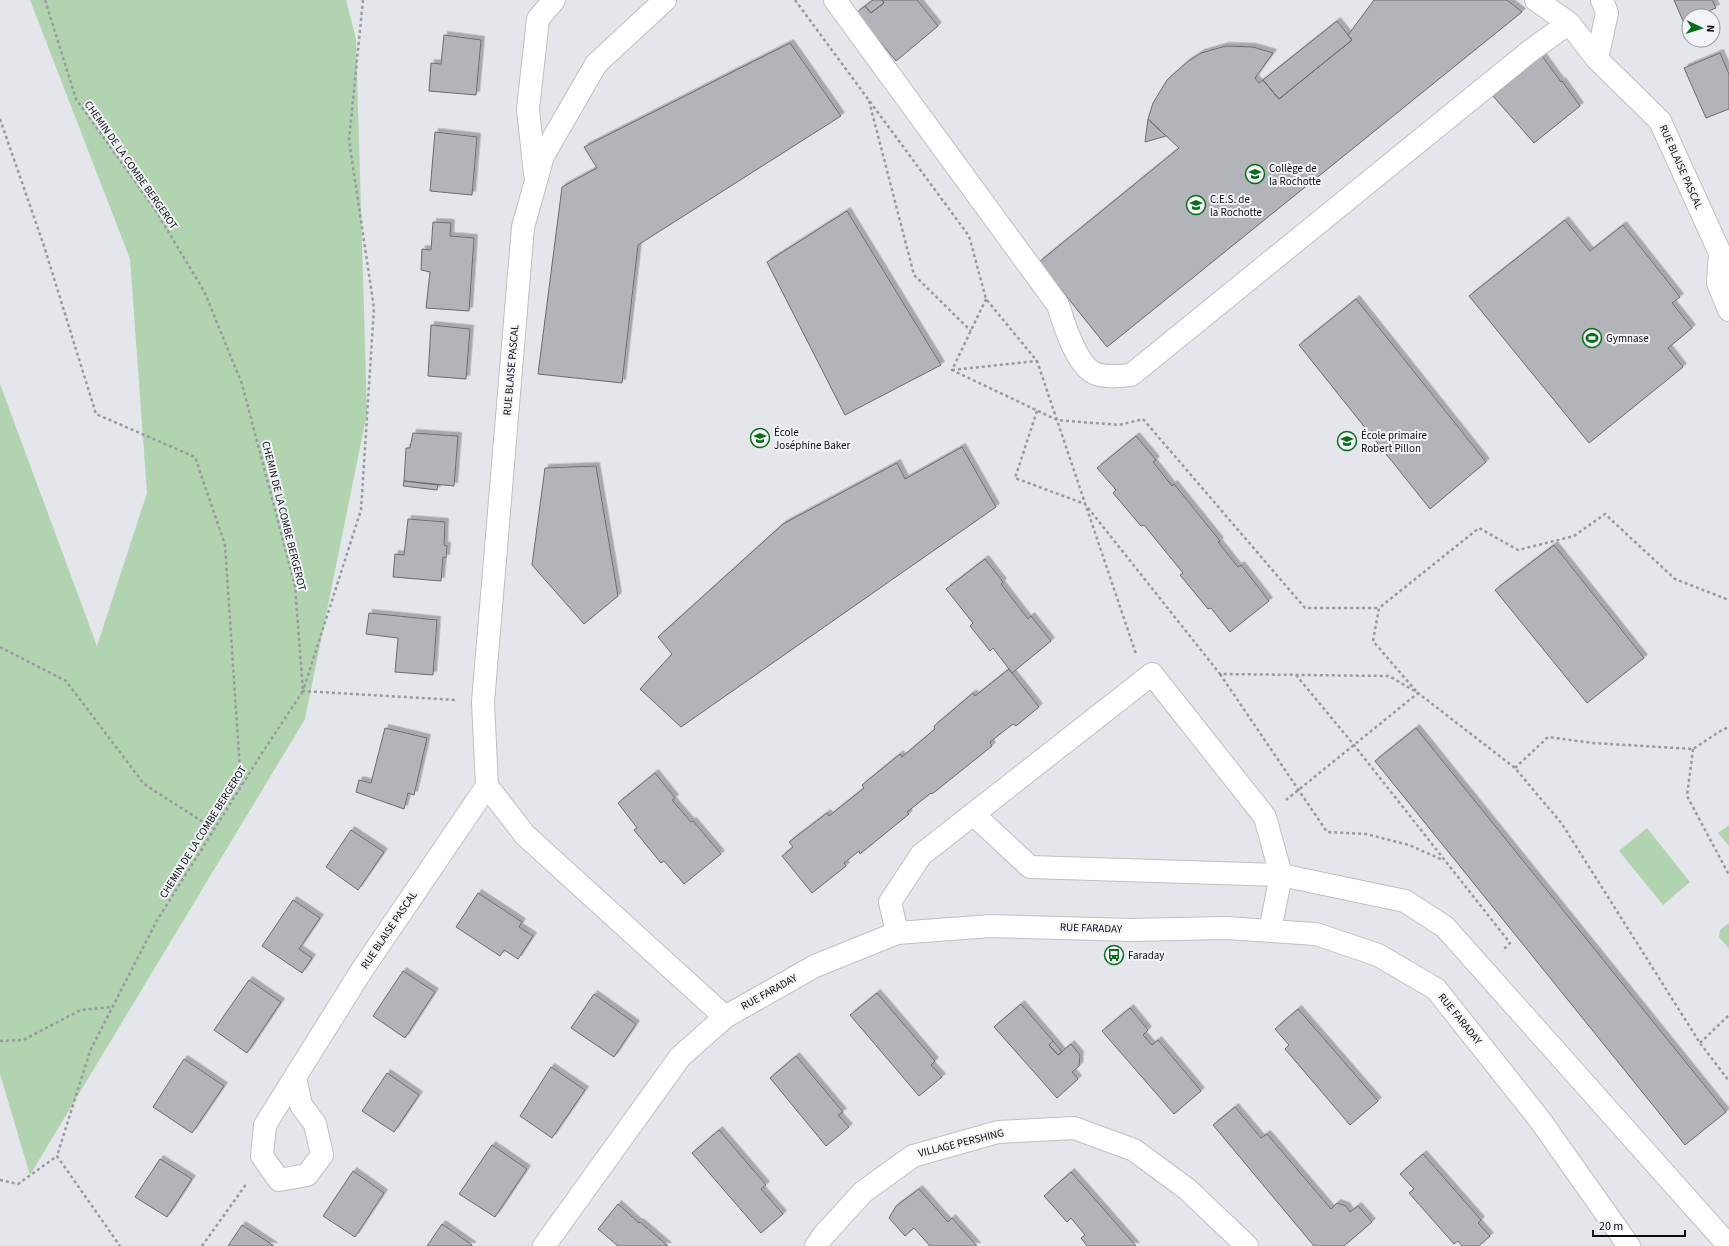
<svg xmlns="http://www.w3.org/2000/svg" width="1729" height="1246" viewBox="0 0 1729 1246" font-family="'Source Sans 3',sans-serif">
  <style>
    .green { fill: #b1d3b0 }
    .building { fill: #b3b4b9; stroke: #6b6c70; filter: url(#shadow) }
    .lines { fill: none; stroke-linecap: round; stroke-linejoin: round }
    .minor-casing { stroke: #bebfc4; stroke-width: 24 }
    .path { stroke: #98999d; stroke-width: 2.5; stroke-dasharray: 3 3; stroke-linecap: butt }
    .minor { stroke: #fff; stroke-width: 22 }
    .labels { text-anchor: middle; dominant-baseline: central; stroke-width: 4; stroke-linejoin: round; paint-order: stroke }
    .street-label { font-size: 11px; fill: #0d0d0f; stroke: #f3f4f9 }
    .poi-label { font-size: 11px; fill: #0d0d0f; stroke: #f3f4f9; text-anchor: start }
  </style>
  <defs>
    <filter id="shadow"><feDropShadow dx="3.5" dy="-3.5" stdDeviation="0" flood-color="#0004"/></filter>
  </defs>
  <rect width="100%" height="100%" fill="#e5e6ec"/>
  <!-- green -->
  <path class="green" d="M30,0h316l10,39 11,374 -62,306 -275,456 -30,-101v-690l97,262 50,-153 -17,-234z
    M1729,825v21l-11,-13z
    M1647,828l43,54 -27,23 -44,-54z
    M1729,923v26l-10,-12 1,-7z"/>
  <!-- building -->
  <path class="building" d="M873,0h9l2,3 -13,10 -6,-7z
    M882,0h35l21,26 -42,35 -40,-48 9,-7 6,7 13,-10z
    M1374,0h133l15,12 -415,335 -68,-85 140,-114 -31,-29 5,-16 14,-23 20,-18 14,-9 25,-7 27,1 20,6 -18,25 4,5 4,-3 16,19 73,-59 -4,-5z
    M1674,0h38l4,8 -20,8h-7v3l-6,2z
    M1337,21l15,19 -73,59 -16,-19z
    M444,35l37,5 -5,55 -47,-4 2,-28 10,1z
    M790,43l51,73 -203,129 -16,138 -84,-9 24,-187 35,-19 -13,-21z
    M1720,53l9,21v35l-23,9 -22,-50z
    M1542,56l19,26 1,-1 18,25 -46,37 -41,-47z
    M1148,119l18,17 -21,6z
    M435,132l42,5 -5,58 -42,-4z
    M847,211l94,154 -96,50 -78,-153z
    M1565,220l25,31 33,-26 57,72 -8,6 20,25 -24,20 15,19 -94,76 -120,-147z
    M433,222l18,1 -1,13 24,2 -5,73 -43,-3 4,-36 -9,-2 1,-21 9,1z
    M1356,299l130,163 -56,47 -131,-164z
    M431,325l39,4 -4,50 -38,-3z
    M413,433l45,3 -4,50 -50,-5 2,-33h4z
    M1136,436l20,24 -3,2 19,24 2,-2 46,57 -2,1 20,25 3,-2 28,36 -39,31 -19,-24 -3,1 -28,-34 3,-2 -39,-48 -3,1 -28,-33 3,-3 -19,-22z
    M962,447l34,60 -315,220 -41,-38 32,-35 -14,-17 125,-113 114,-61 8,16z
    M596,466l22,130 -34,28 -52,-59 13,-97z
    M404,481l34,4 -1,5 -34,-4z
    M408,519l37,3 -1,23 3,1 -1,12 -3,-1 -2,24 -48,-4 2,-23 9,1z
    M1554,545l90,113 -57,45 -92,-113z
    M985,559l18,23 -2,2 27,35 3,-3 20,25 -39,32 -19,-25 -3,3 -20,-25 3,-3 -27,-34z
    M369,613l68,7 -4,55 -38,-3 3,-34 -32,-4z
    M1009,669l30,38 -23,19 -3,-2 -23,18 2,4 -60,48 -1,-1 -24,19 2,2 -49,40 -1,-3 -15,12 2,3 -34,27 -30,-37 11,-9 -4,-5 38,-29 2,3 35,-28 -2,-3 38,-31 2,3 33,-28 -1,-3 39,-33 2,3z
    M385,728l42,10 -13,57 -6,-2 -4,16 -48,-17 3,-12 12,3z
    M1416,728l310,384 -41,33 -310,-384z
    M655,773l20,25 -3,2 19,22 2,-1 28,33 -37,30 -20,-23 -3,2 -27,-33 3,-2 -19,-25z
    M351,830l33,22 -26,38 -32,-23z
    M478,893l44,29 -3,5 14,9 -15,23 -14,-9 -4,6 -44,-29z
    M293,900l27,18 -21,31 13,9 -10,15 -40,-27z
    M403,971l32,21 -30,46 -32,-22z
    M249,980l32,22 -34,51 -33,-23z
    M877,993l58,68 -4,4 11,12 -23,19 -69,-81z
    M594,994l42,30 -22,33 -43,-29z
    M1021,1004l32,37 -4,4 9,10 13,-11 9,11 -1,11 -7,6 6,7 -21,19 -63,-71z
    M1130,1008l18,22 -5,5 9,10 6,-5 43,51 -27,23 -72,-83z
    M1298,1009l80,92 -28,24 -65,-76 4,-4 -14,-16z
    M1053,1041l9,11 -4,3 -9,-10z
    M796,1056l47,56 -5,3 11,12 -23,19 -56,-68z
    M184,1059l40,27 -32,47 -39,-26z
    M551,1067l34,23 -33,48 -32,-22z
    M387,1073l32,22 -25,37 -32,-21z
    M1235,1107l26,31 6,-4 64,75 6,-6 9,3 4,6 8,-6 14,16 -28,24h-30l-101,-121z
    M719,1130l47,55 -5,4 22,25 -22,19 -69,-80z
    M492,1145l35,24 -32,48 -36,-23z
    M1423,1154l58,66 -3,3 12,13 -11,10h-17l-4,-5 -4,3 -45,-51 5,-4 -14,-15z
    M160,1159l32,20 -25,38 -32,-20z
    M353,1171l31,22 -29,44 -32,-21z
    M1071,1172l65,74h-49l-6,-8 4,-3 -14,-17 -4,4 -23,-26z
    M919,1189l29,33 4,-4 25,28h-47l-16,-18 -9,8 -16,-18 7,-12z
    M618,1204l21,19 1,-1 28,24h-50l-20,-17z
    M442,1224l30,21v1h-45z
    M242,1225l32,21h-46z"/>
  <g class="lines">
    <defs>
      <path id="minor" d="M665,0l-69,64 -53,92 -20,71 -40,475 4,84 38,49 200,182
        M835,0l223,305c6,19 18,59 36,68 11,5 25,3 37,2l399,-324 39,-28
        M1536,0l33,23 28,36 63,62 60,132 -2,30 11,27
        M1597,59l10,-46 -5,-13
        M535,174l-7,-65 10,-90 16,-19
        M973,814l57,53 251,8 124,26 40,26 284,319
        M897,933l-7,-31 31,-47 231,-181 113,143 16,58 -11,56
        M295,1077l6,28 14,19 7,31 -15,20 -28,5 -17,-24 3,-31 97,-155 125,-184
        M544,1246l136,-189 45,-40 90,-51 82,-33 94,-7 139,4 96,-2 90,6 62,21 58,34 104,131 89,126
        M816,1246l7,-10 40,-44 50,-36 85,-24 76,-4 60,22 53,39 60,57"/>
    </defs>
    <!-- minor casing -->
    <use href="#minor" class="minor-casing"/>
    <!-- path -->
    <path class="path" d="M45,0l31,99 78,109 50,83 38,93 53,202 8,105 -41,62 -106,169 -66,129 -33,105 63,90
      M363,0l-14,140 25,168 -13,202 -58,181 153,9
      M795,0l174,236 17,63 51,62 99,293
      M869,101l45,174 57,56
      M0,119l44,127 52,168 99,43 30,88 16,240
      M986,299l-34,71 105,50 62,5 24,-6 162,189h74
      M952,370l85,-9
      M1037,411l-22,67 70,26 135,170 169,2 29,17 97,75 47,56 138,219 29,38
      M0,647l66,34 78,103 70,45
      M1220,674l107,158 39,2 43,11 34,15
      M1296,675l58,70 156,198 -8,8
      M1416,691l-43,-50 6,-33 100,-80 39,22 56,-14 31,-22 70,65 54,21
      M1693,749l-6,47 42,79
      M1515,768l33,-31 45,6 100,6 29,-19 7,-3
      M1286,800l132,-107
      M0,1041l23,-1 58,-30 31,-3
      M1700,1043l29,-28
      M0,1180l18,4 39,-28
      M202,1246l45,-63"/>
    <!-- minor -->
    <use href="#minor" class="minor"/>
  </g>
  <!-- icons -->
  <defs>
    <symbol id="school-ring" viewBox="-11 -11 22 22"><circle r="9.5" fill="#f3f4f9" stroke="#0a6d1a" stroke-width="1.5"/><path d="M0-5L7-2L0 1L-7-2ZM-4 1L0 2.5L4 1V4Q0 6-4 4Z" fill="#0a6d1a"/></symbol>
    <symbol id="stadium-ring" viewBox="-11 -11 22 22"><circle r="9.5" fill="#f3f4f9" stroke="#0a6d1a" stroke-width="1.5"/><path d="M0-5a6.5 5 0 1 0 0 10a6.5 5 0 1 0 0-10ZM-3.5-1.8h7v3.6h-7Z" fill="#0a6d1a"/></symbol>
    <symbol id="bus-ring" viewBox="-11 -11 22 22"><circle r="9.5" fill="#f3f4f9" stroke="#0a6d1a" stroke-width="1.5"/><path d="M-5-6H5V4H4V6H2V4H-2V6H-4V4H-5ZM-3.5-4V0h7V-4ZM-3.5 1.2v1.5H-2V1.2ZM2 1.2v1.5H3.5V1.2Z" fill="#0a6d1a"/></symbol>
  </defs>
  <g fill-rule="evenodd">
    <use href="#school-ring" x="1244" y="163" width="22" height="22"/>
    <use href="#school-ring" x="1185" y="194" width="22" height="22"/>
    <use href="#stadium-ring" x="1581" y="327" width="22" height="22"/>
    <use href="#school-ring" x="749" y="427" width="22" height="22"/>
    <use href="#school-ring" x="1336" y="430" width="22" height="22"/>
    <use href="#bus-ring" x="1103" y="944" width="22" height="22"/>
  </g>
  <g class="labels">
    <!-- street labels -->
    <g class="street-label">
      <text transform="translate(131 165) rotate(55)">CHEMIN DE LA COMBE BERGEROT</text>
      <text transform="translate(1681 167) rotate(66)">RUE BLAISE PASCAL</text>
      <text transform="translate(511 370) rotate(-85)">RUE BLAISE PASCAL</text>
      <text transform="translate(284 516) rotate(76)">CHEMIN DE LA COMBE BERGEROT</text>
      <text transform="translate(203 832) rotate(-58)">CHEMIN DE LA COMBE BERGEROT</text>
      <text transform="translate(1091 928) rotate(2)">RUE FARADAY</text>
      <text transform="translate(389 930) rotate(-56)">RUE BLAISE PASCAL</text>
      <text transform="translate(769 992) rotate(-29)">RUE FARADAY</text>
      <text transform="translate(1460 1019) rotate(51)">RUE FARADAY</text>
      <text transform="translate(961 1143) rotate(-14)">VILLAGE PERSHING</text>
    </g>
    <!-- poi labels -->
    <g class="poi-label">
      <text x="1269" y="168">Collège de<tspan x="1269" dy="13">la Rochotte</tspan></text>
      <text x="1210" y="199">C.E.S. de<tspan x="1210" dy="13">la Rochotte</tspan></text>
      <text x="1606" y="338">Gymnase</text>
      <text x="774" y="432">École<tspan x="774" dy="13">Joséphine Baker</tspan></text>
      <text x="1361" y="435">École primaire<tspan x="1361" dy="13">Robert Pillon</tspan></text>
      <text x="1128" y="955">Faraday</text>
    </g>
  </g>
  <!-- north arrow -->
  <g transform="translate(1701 28) rotate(94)"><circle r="19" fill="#f3f4f9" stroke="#97989b"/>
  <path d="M0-3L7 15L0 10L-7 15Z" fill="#0a6d1a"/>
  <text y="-6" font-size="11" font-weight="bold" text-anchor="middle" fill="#0d0d0f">N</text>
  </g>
  <!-- scale -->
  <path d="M1593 1230v6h92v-6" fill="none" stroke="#0d0d0f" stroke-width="2"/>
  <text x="1599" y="1230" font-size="12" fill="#0d0d0f" stroke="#f3f4f9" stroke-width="3" paint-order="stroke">20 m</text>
</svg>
